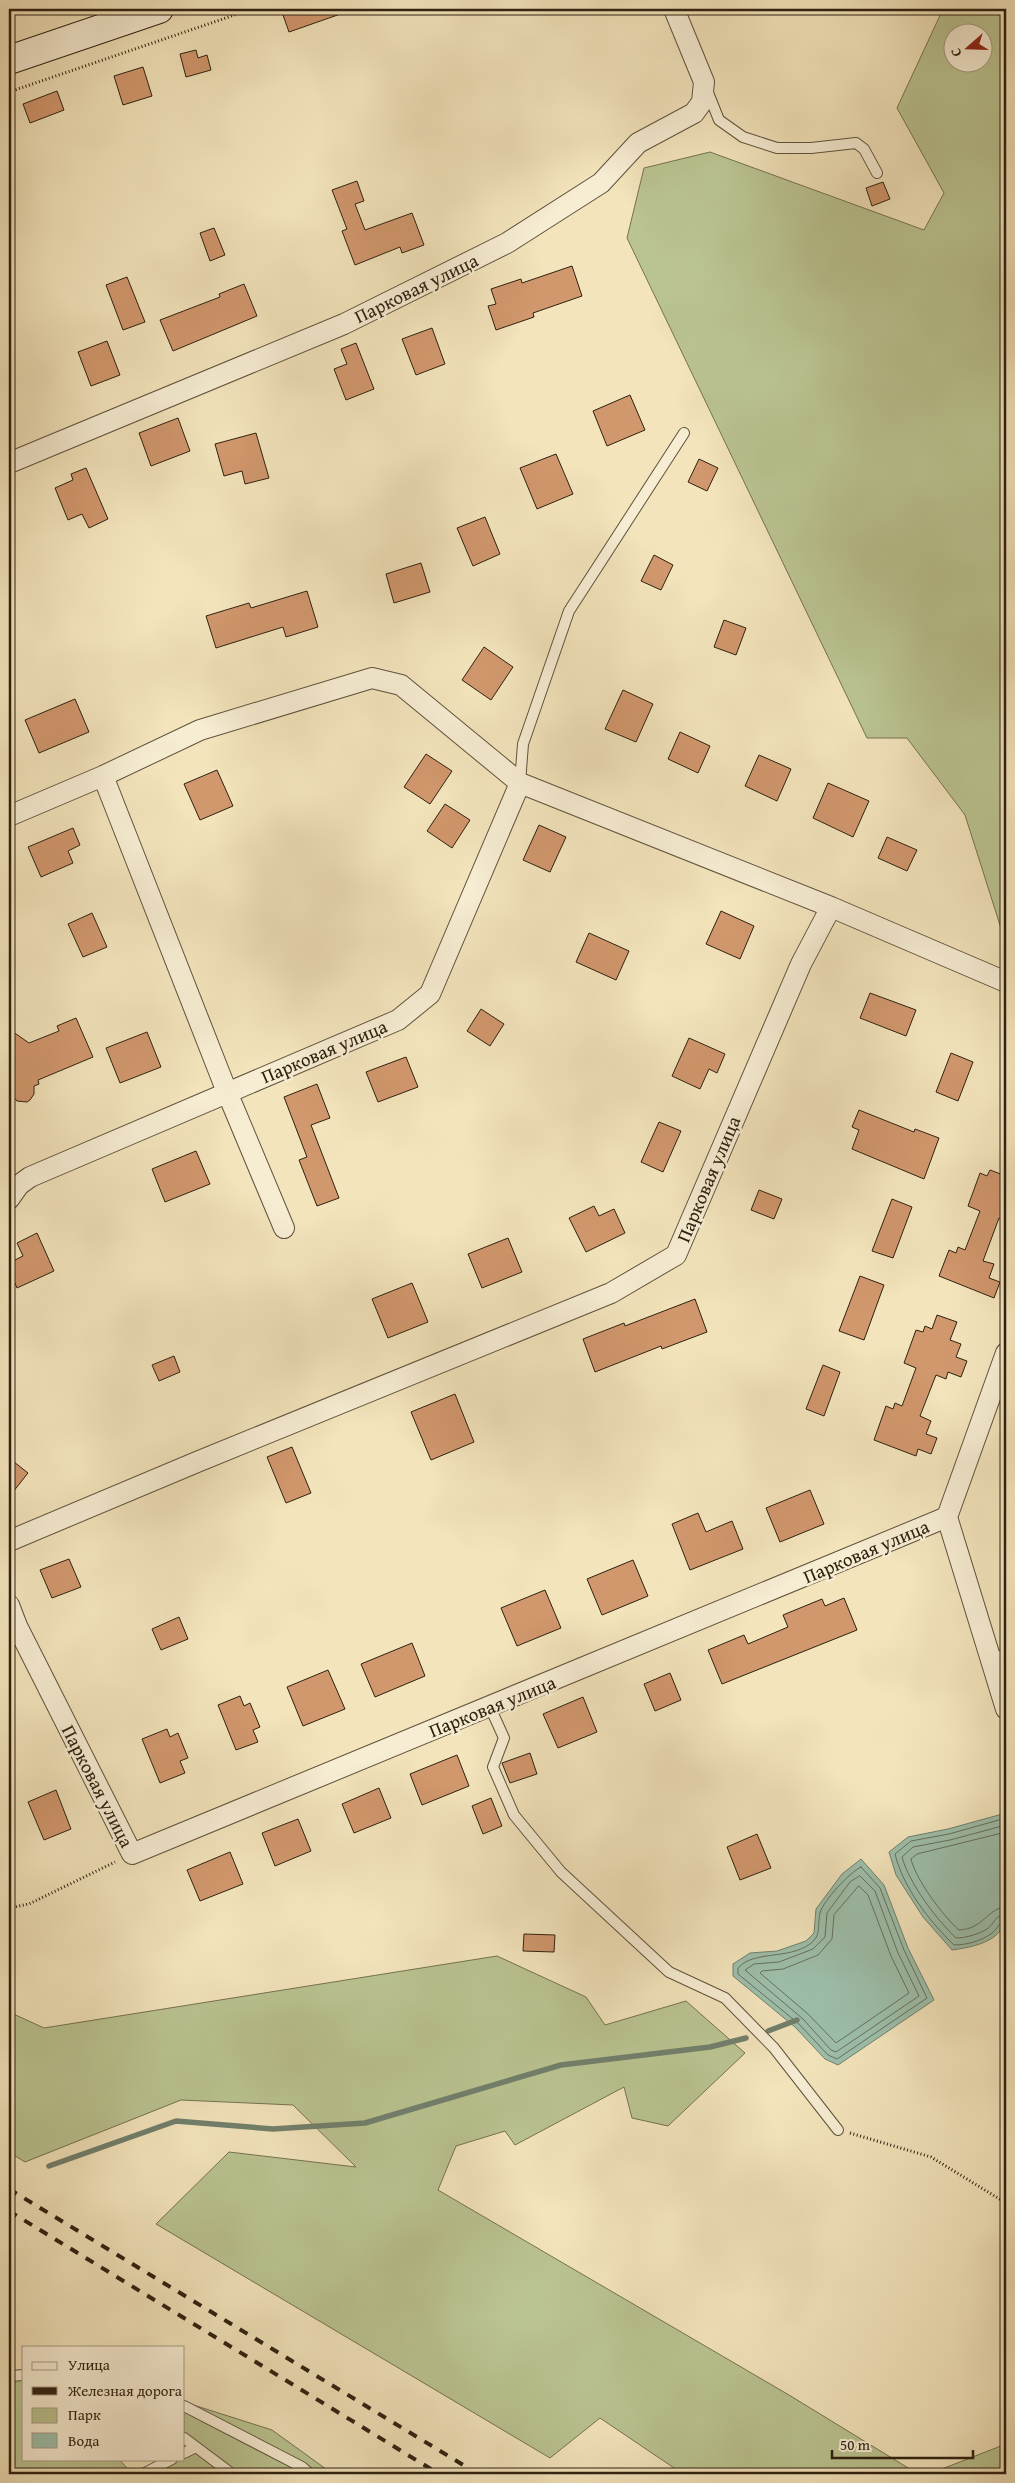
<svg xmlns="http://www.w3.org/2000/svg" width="1015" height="2483" viewBox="0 0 1015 2483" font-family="'Gentium Book Plus',serif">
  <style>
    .green { fill: #bac491; stroke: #747251; fill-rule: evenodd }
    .water { fill: #9dbfab; stroke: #71806d }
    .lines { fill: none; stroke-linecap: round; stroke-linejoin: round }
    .shore { stroke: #66705e; stroke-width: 1 }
    .stream { stroke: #71806d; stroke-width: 5.5 }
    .building { fill: #d1976d; stroke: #2e2111 }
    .service-casing { stroke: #5f523c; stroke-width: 12 }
    .minor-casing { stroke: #5f523c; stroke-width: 22 }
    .secondary-casing { stroke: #2e2111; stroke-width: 30 }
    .path { stroke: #2e2111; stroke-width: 3; stroke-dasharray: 1 2.5; stroke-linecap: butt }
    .service { stroke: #f7edd3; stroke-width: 10 }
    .minor { stroke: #f7edd3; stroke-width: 20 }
    .secondary { stroke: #f7edd3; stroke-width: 28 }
    .rail { stroke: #2e2111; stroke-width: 4; stroke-dasharray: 9 9; stroke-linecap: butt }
    .labels { text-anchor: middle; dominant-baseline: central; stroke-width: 5; stroke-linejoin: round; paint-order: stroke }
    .street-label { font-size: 19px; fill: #2e2111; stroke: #f7edd3 }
  </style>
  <rect width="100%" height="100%" fill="#f3e4bc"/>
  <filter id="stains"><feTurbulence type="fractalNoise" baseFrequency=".004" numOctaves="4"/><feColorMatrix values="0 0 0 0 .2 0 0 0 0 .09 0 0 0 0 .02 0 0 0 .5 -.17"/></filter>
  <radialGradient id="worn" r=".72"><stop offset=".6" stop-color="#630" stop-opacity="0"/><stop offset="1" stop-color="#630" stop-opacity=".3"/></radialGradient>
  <!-- green -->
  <path class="green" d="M943,9h63v935l-41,-129 -58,-77h-40l-240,-500 17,-70 66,-16 214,78 20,-37 -47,-85zM952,32h30v30h-30z
    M497,1956l89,41 19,28 81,-24 59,52 -77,73 -36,-8 -8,-31 -109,58 -10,-14 -49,15 -18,44 351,205 129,79h-235l-83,-56 -50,40 -394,-234 73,-72 127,15 -63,-62 -112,-5 -156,62 -16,-10v-140l35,16z
    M9,2369l15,8v82h95l13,15h-123z
    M184,2402l88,28 61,44h-163l-15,-15h29z
    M1006,2444v30h-77z"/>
  <!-- water -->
  <path class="water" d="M1006,1813v89l-3,-2c12,37 -21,46 -51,50l-29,-33 -27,-42 -7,-23 19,-15 40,-8z
    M861,1859l23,26 24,63 26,52 -96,65 -13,-6 -30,-32 -62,-51v-12l17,-11 27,-2 29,-10 8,-8 2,-24 26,-35z"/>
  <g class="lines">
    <!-- shore -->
    <path class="shore" d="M1006,1818l-57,16 -38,7 -16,13c8,33 34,67 59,91 12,0 28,-4 38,-12 6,-4 6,-11 14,-12
      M1006,1825l-56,15 -37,7 -11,10c7,26 34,62 54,81 10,0 23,-4 31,-9 8,-6 8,-14 19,-15
      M1006,1832l-89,22 -6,5c5,21 32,57 48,71 25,-1 28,-22 47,-23
      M861,1867l19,21 24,62 23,48 -90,61 -9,-4 -29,-31 -61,-50v-6c16,-18 50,-8 72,-24 12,-9 7,-18 10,-31 3,-12 30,-41 41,-46z
      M860,1876l15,15 23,62 21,43 -83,56 -5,-2 -28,-31 -58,-49 9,-6 25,-2 34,-13 12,-12 2,-24 23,-31z
      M859,1886l9,9 23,61 18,37 -73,50 -28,-29 -48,-41 2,-2 21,-2 35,-14 14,-16 2,-24z"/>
    <!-- stream -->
    <path class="stream" d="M768,2031l29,-11
      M49,2166l127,-45 97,8 92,-6 196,-58 149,-18 36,-9"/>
  </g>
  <!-- building -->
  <path class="building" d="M301,9h47l1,2 -60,21 -6,-17z
    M196,50l2,8 9,-3 4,15 -25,7 -6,-23z
    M143,67l9,29 -29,9 -9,-29z
    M57,91l7,19 -34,13 -7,-19z
    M357,181l7,20 -9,3 10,26 47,-17 12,32 -22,8 -2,-6 -45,18 -13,-34 5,-2 -15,-39z
    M883,182l7,17 -18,7 -6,-18z
    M214,228l11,27 -15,6 -10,-28z
    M572,266l10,30 -49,17 1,4 -38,13 -8,-24 8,-2 -5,-15 30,-10 1,4z
    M127,277l18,45 -22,8 -17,-45z
    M244,284l13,32 -84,35 -13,-31 60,-23 -1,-3z
    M432,328l13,36 -29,11 -14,-36z
    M107,341l13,34 -29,11 -13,-34z
    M356,343l18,46 -28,11 -12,-31 13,-5 -6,-15z
    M630,395l15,35 -38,16 -14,-35z
    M178,418l12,33 -39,15 -12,-33z
    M256,433l13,45 -24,6 -3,-13 -18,5 -9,-32z
    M556,454l17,40 -36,15 -17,-41z
    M699,459l19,9 -11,23 -19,-9z
    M86,468l22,51 -19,9 -7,-14 -14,6 -13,-32 18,-8 -2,-6z
    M485,517l15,37 -27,12 -16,-38z
    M654,555l19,10 -12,25 -20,-9z
    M421,563l9,29 -36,11 -8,-29z
    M307,591l11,36 -32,10 -3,-10 -67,21 -10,-32 43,-13 2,5z
    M724,620l22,8 -10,27 -22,-8z
    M484,647l29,20 -22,33 -29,-20z
    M623,690l30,14 -17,38 -31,-13z
    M75,699l14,33 -50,21 -14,-33z
    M680,732l30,14 -12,27 -30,-14z
    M426,754l26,17 -22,33 -26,-17z
    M759,755l32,14 -14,32 -32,-15z
    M217,770l16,36 -33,14 -16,-36z
    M828,783l41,18 -16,36 -40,-19z
    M445,804l25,16 -18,28 -25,-17z
    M539,825l27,12 -16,35 -27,-12z
    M73,828l7,17 -12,6 5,12 -32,14 -13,-30z
    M887,837l30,13 -10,21 -29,-13z
    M721,911l33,15 -14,33 -34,-15z
    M92,913l15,34 -24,10 -15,-33z
    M589,933l40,18 -13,29 -40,-18z
    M870,993l46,17 -10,26 -46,-18z
    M481,1009l23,15 -14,22 -23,-15z
    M76,1018l17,39 -55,23 1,4 -5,2v8l-4,6 -3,2 -10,-1 -8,-9v-63l20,14 30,-12 -2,-5z
    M147,1032l14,35 -41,16 -14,-35z
    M689,1038l36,16 -8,19 -8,-4 -9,20 -28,-13z
    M951,1053l22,9 -15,39 -22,-9z
    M406,1057l12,30 -40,15 -12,-30z
    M317,1084l13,34 -19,7 28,73 -22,8 -18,-46 8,-3 -23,-60z
    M859,1110l55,22 1,-3 24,9 -15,41 -72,-30 7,-19 -7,-3z
    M659,1122l22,9 -18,41 -22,-10z
    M196,1151l14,33 -45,18 -13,-33z
    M990,1170l16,6v45l-7,-3 -16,43 11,3 -5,14 11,4 -6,16 -55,-22 10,-26 7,3 2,-6 7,3 15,-39 -12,-5 12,-33 7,3z
    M759,1190l23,9 -8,20 -23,-9z
    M892,1199l20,8 -19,51 -21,-7z
    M594,1206l5,10 15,-7 11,24 -39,19 -17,-34z
    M37,1233l17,38 -37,17 -8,-19v-6l14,-7 -6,-13z
    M508,1238l14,34 -40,16 -14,-34z
    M860,1276l24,9 -20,55 -25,-9z
    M412,1283l16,39 -40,16 -16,-39z
    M695,1299l12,33 -45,17 -1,-3 -66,26 -12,-33 41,-16 1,3z
    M937,1315l20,7 -7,18 11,4 -5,13 11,4 -6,16 -13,-5 -2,7 -10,-4 -16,41 11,5 -5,13 11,4 -6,16 -13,-5 -2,7 -42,-16 12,-34 7,3 2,-6 7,3 14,-38 -12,-5 12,-33 7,2 2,-6 7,3z
    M174,1356l6,16 -21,9 -7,-16z
    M823,1365l17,7 -16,44 -18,-7z
    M455,1394l19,48 -43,18 -20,-48z
    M292,1447l19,46 -25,10 -19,-46z
    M9,1458l19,15 -19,24z
    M810,1490l14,34 -44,18 -14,-34z
    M698,1513l8,19 26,-11 11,28 -53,21 -18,-46z
    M69,1559l12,28 -29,11 -12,-28z
    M633,1560l15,36 -46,19 -15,-36z
    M545,1590l16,38 -44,18 -16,-38z
    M844,1598l13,32 -135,54 -14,-34 36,-15 4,9 40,-17 -5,-12 39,-16 3,7z
    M179,1617l9,22 -27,11 -9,-21z
    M412,1643l13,33 -50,21 -14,-33z
    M328,1670l17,39 -42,17 -16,-39z
    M670,1673l11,27 -26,11 -11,-27z
    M240,1696l4,10 6,-3 10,24 -7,3 5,12 -22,8 -18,-45z
    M583,1697l14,35 -39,16 -15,-34z
    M167,1729l3,8 8,-4 10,25 -8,3 5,12 -25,10 -18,-44z
    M530,1753l7,21 -27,9 -8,-20z
    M457,1755l12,31 -47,19 -12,-31z
    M379,1788l12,30 -37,15 -12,-29z
    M56,1790l15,39 -27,11 -16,-38z
    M491,1798l11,28 -19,8 -11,-28z
    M298,1819l13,32 -36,15 -13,-33z
    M757,1834l14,34 -31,12 -13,-33z
    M230,1852l13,32 -43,17 -13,-31z
    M524,1934l31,1 -1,17 -31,-1z"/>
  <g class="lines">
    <defs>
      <path id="service" d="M707,90l12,30 24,17 34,11h34l45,-5 8,6 13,24
        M520,783l3,-39 46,-133 115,-178
        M991,1660l15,-6
        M490,1707l14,31 -11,29 21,48 47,57 108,100 56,26 49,50 64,82
        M9,2376l15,-1
        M184,2406l118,61 8,7
        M184,2438l48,36
        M184,2453l12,-6
        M143,2474l29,-15"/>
      <path id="minor" d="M9,463l335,-139 163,-81 94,-60 37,-40 56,-30 8,-11 2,-20 -30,-73
        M103,776l124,316 57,136
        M9,816l94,-40 97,-46 172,-52 29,7 119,98 311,124 175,75
        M9,1199l10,-14 11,-8 368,-157 32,-26 90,-211
        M947,1517l59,192
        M9,1541l188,-79 414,-169 65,-38 125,-291 30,-57
        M9,1605l8,21 115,228 815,-337 59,-164"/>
      <path id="secondary" d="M9,60l150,-51"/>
    </defs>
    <!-- service casing -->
    <use href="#service" class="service-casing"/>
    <!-- minor casing -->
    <use href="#minor" class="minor-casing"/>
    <!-- secondary casing -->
    <use href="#secondary" class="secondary-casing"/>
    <!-- path -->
    <path class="path" d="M9,92l243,-83
      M9,1908l20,-4 86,-42
      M850,2133l81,24 75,46"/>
    <!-- service -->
    <use href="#service" class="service"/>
    <!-- minor -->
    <use href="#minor" class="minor"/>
    <!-- secondary -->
    <use href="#secondary" class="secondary"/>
    <!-- rail -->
    <path class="rail" d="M9,2189l469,285
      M9,2211l430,263"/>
  </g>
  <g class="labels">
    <!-- street labels -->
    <g class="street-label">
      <text transform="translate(416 288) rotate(-26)">Парковая улица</text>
      <text transform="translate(324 1051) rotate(-23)">Парковая улица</text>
      <text transform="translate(708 1179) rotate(-67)">Парковая улица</text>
      <text transform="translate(866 1551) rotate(-23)">Парковая улица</text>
      <text transform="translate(492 1706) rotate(-22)">Парковая улица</text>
      <text transform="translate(98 1786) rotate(63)">Парковая улица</text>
    </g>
  </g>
  <!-- margin -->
  <rect width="1015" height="2483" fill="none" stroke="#f3e4bc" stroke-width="30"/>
  <rect x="10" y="10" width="995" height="2463" fill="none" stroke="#2e2111" stroke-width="2.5"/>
  <rect x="15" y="15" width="985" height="2453" fill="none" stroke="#2e2111"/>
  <!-- legend -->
  <rect x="22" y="2346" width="162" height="115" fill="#f7edd3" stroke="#a79b85"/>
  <rect x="32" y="2362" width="25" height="8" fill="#f7edd3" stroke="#a79b85"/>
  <text x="68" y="2370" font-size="15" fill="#2e2111">Улица</text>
  <rect x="32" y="2387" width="25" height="8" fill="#2e2111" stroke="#a79b85"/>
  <text x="68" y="2396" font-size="15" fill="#2e2111">Железная дорога</text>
  <rect x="32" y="2408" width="25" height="15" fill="#bac491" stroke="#a79b85"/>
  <text x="68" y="2420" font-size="15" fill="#2e2111">Парк</text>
  <rect x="32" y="2433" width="25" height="15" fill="#9dbfab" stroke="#a79b85"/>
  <text x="68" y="2446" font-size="15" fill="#2e2111">Вода</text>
  <!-- north arrow -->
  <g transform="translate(968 48) rotate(250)"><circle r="24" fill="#f7edd3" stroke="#a79b85"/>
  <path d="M0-4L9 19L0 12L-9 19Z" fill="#8f2418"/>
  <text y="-8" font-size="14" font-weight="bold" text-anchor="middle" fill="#2e2111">С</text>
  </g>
  <!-- scale -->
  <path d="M832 2450v8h141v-8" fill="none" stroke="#2e2111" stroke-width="2.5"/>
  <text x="840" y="2450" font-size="15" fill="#2e2111" stroke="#f7edd3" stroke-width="4" paint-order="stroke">50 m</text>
  <rect width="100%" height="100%" filter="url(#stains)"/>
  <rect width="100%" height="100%" fill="url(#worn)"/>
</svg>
